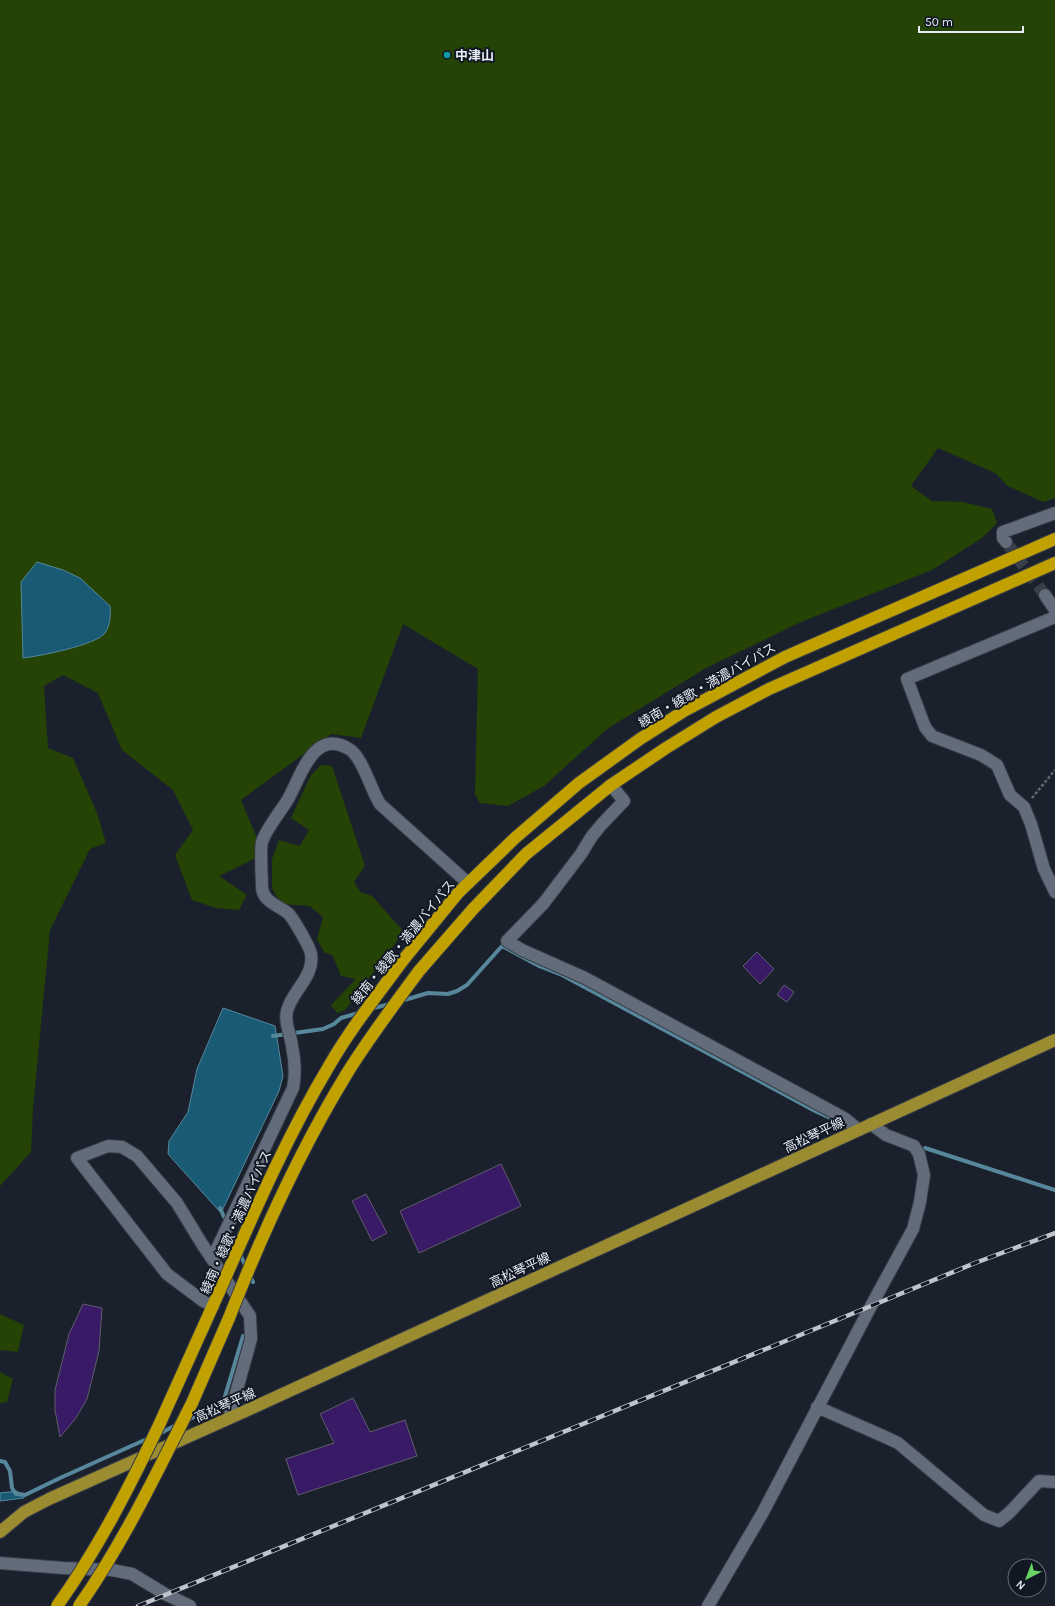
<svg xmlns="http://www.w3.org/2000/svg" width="1055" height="1606" viewBox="0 0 1055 1606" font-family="Karla,'Noto Sans JP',sans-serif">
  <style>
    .green { fill: #244304; fill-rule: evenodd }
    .water { fill: #195b74; stroke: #57879b }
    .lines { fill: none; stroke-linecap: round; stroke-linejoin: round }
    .stream { stroke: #57879b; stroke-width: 4 }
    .building { fill: #391a66; stroke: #605d6c }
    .minor-tunnel { stroke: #39404a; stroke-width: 12; stroke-dasharray: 12 6; stroke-linecap: butt }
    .minor-casing { stroke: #373c46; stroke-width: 14 }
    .major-casing { stroke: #373c46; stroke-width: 14 }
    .highway-casing { stroke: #373c46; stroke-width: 14 }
    .path { stroke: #626872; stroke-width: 2.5; stroke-dasharray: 3 2; stroke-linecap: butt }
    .minor { stroke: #636c7a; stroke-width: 12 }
    .major { stroke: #9b8c31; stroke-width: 12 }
    .highway { stroke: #c1a100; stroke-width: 12 }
    .rail-casing { stroke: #bec3cc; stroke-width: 4.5 }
    .rail { stroke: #111723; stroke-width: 3; stroke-dasharray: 9; stroke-linecap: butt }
    .highway-bridge-casing { stroke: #373c46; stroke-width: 14; stroke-linecap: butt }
    .highway-bridge { stroke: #c1a100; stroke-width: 12 }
    .culture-dot { fill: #0f9aa8; stroke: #111723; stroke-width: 1.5 }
    .labels { text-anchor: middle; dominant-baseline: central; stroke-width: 4; stroke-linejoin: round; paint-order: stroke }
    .poi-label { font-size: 13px; font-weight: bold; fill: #e8edf5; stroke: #111723; text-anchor: start }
    .street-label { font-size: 13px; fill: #e8edf5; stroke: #111723 }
  </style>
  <rect width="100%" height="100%" fill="#1a212c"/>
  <!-- green -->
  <path class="green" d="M0,0h1055v498l-12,4 -35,-16 -13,-13 -57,-25 -27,38 21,15 31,1 29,7 5,14 -15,15 -50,32 -131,52 -95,46 -99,61 -63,57 -36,20 -28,-3 -5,-9 3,-125 -75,-45 -42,114 -30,-4 -90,66 16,38 -3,21 -35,17 28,19 -8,15 -23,-2 -24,-8 -17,-45 18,-25 -20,-40 -51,-40 -24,-57 -35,-18 -19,11 4,62 25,10 24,55 9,30 -16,6 -40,81 -17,178 -2,44 -31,34zM110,606c1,9 0,20 -6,27 -9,12 -64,22 -80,25z
    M321,765l11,1 33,100 -11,16 6,10 12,4 32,36 -59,78 -8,3 -6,-8 25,-26 -15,-3 -8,-20 -9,-4 -7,-13 6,-22 -13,-11 -29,-2 -9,-16v-29l7,-19 21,6 9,-16 -18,-12 20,-43z
    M0,1314l24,11 -6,27 -18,-2z
    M0,1372l13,7 -6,23 -7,1z"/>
  <!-- water -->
  <path class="water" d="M37,562l26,8 17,8 30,28c1,9 0,20 -5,27 -9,12 -65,23 -82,25l-2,-76z
    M223,1008l52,18 8,50 -4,15 -58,122 -53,-59 1,-13 19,-29 9,-43z
    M17,1491l3,2h3l1,5 -24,3v-8z"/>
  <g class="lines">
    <!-- stream -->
    <path class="stream" d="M401,1001l27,-8 20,1 9,-3 10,-6 35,-39 37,20 23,9 253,136 24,11
      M370,1009l20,-5
      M273,1036l50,-7 11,-5 7,-6 21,-6
      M925,1148l130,42
      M220,1208l4,9
      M239,1252l7,15
      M249,1274l4,8
      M186,1421l37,-18 20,-67
      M159,1434l19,-10
      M0,1461l5,1 5,9 2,17 4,6 9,1 35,-17 89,-40"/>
  </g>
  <!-- building -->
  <path class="building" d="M757,952l17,17 -14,15 -17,-18z
    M784,985l10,7 -7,10 -10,-7z
    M501,1164l20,42 -102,47 -19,-42z
    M366,1194l21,39 -15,8 -20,-40z
    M83,1304l19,4 -3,43 -12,48 -11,19 -16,19 -5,-27v-20l14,-56z
    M353,1398l17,34 35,-12 12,36 -119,39 -12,-36 48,-16 -14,-29z"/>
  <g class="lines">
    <!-- minor-tunnel -->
    <path class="minor-tunnel" d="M1006,542l39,53"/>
    <defs>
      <path id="minor" d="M1006,542l-3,-4v-6l52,-19
        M1045,595l10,15
        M1055,617l-148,62 18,48 7,9 49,19 16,10 13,30 14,12 7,17 13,45 11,23
        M611,785l13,16 -22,23 -10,12 -11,18 -38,50 -36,37 15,9 63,28 259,140 15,12
        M212,1259l81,-171c3,-14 2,-27 -1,-42 -1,-10 -8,-24 -5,-35 5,-20 28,-35 24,-57 -1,-7 -17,-34 -22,-40 -9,-8 -26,-12 -27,-26 0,-8 -2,-40 0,-46 3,-11 18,-30 25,-41 13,-22 26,-74 62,-52 13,7 22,41 31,55l88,79
        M213,1306l-10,-5 -36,-27 -90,-116 31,-12 14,1 15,9 40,47 25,41 48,72 1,23 -22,79
        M817,1407l66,29 15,7 86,72 15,6 10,-8 30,-32 16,1
        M0,1563l63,5 49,2 20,4 33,20 25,12
        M708,1606l54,-92 109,-208 42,-77 7,-27 4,-27 -5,-21 -5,-8 -28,-11 -15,-11"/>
      <path id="major" d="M0,1532l24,-20 25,-13 203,-91 803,-368"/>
      <path id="highway" d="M404,959l54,-66 57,-55 64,-55 61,-44 44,-28 101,-54 270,-118
        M419,971l54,-62 53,-55 85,-69 55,-37 50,-31 53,-28 286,-126
        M192,1403l37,-85
        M160,1423l59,-131"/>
    </defs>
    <!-- minor casing -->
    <use href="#minor" class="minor-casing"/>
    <!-- major casing -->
    <use href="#major" class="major-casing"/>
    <!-- highway casing -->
    <use href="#highway" class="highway-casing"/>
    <!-- path -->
    <path class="path" d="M1032,798l23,-28"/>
    <!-- minor -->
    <use href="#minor" class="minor"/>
    <!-- major -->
    <use href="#major" class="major"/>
    <!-- highway -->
    <use href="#highway" class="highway"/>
    <defs>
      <path id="rail" d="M138,1606l733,-300 104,-43 80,-30"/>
    </defs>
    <!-- rail casing -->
    <use href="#rail" class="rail-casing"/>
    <!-- rail -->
    <use href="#rail" class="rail"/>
    <defs>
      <path id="highway-bridge" d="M219,1292c34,-77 67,-154 110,-226 22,-38 49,-72 75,-107
        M229,1318c33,-84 70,-166 117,-243 22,-36 48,-70 73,-104
        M57,1606c41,-57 73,-120 103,-183
        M79,1606c45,-64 78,-134 113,-203"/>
    </defs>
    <!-- highway-bridge casing -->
    <use href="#highway-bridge" class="highway-bridge-casing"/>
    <!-- highway-bridge -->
    <use href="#highway-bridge" class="highway-bridge"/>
  </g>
  <!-- markers -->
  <circle class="culture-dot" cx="447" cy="55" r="4"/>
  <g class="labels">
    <!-- poi labels -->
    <g class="poi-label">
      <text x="455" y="55">中津山</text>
    </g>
    <!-- street labels -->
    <g class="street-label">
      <text transform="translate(707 685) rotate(-30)">綾南・綾歌・満濃バイパス</text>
      <text transform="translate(403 942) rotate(-51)">綾南・綾歌・満濃バイパス</text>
      <text transform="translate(814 1135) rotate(-25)">高松琴平線</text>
      <text transform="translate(236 1222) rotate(-66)">綾南・綾歌・満濃バイパス</text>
      <text transform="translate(520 1270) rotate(-25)">高松琴平線</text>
      <text transform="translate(225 1405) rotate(-24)">高松琴平線</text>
    </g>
  </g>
  <!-- north arrow -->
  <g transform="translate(1027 1578) rotate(222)"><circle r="19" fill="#111723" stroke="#676d77"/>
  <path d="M0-3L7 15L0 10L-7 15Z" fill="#68d465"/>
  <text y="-6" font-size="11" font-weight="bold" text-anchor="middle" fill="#e8edf5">N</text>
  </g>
  <!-- scale -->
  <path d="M919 26v6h104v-6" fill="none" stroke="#e8edf5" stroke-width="2"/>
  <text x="925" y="26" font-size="12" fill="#e8edf5" stroke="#111723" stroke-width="3" paint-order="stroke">50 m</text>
</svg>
